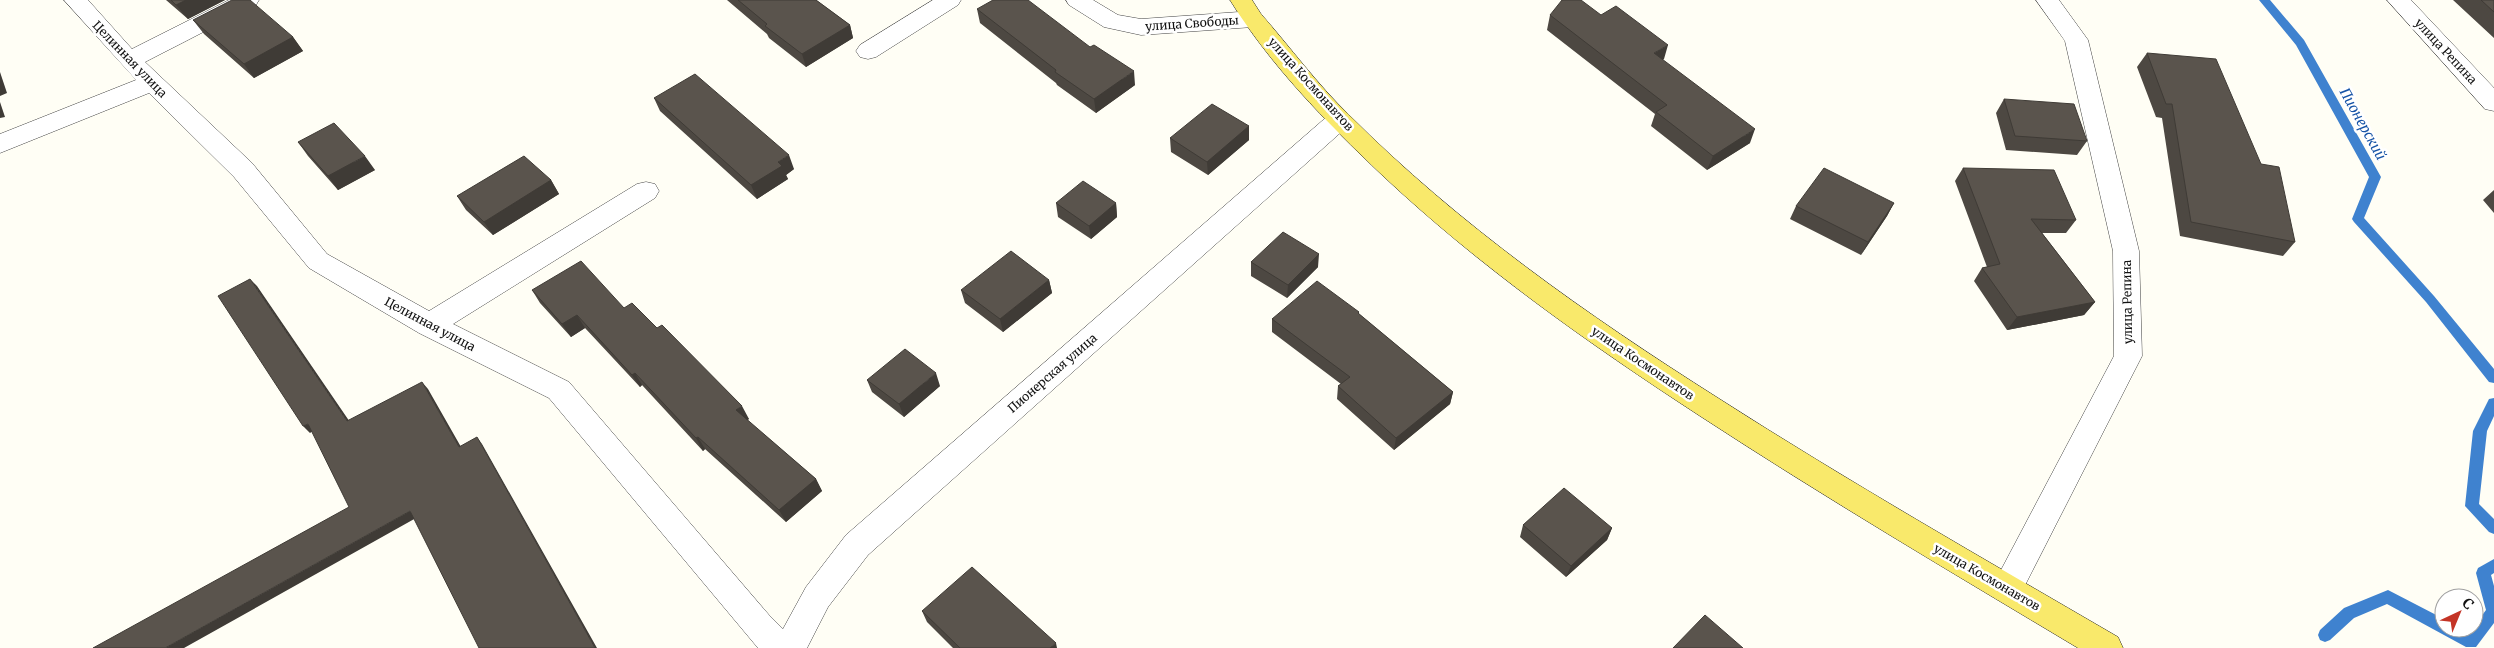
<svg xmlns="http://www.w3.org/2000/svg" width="2494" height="648" viewBox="0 0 2494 648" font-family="Merriweather,serif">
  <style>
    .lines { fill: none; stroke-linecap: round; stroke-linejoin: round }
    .stream { fill: #3f82cf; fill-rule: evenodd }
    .minor-casing { stroke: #444; stroke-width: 1 }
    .major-casing { stroke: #222; stroke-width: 1 }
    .minor { fill: #fff; fill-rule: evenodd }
    .major { fill: #f9e96b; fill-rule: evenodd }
    .wall { fill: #4d4842 }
    .shaded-wall { fill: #3f3b36 }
    .building { fill: #5a544d; stroke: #3f3b36 }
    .labels { text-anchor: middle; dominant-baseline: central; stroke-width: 5; stroke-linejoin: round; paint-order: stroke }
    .street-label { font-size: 12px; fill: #111; stroke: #fff }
    .water-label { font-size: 14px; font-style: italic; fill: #1754a6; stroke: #fff }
  </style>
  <rect width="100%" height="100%" fill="#fffef5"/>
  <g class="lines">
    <!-- stream -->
    <path class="stream" d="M2259,0h11l34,40 77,137 -17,41 70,78 60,73v14l-5,-1 -63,-80 -72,-80 -2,-3 17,-42 -73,-132z
      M2494,398v18l-7,15 -8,73 15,15v15l-5,-2 -24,-26 8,-75 16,-32z
      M2494,559v14l-3,2 3,11v37l-18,24h-10l-79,-43 -33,14 -24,22 -5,2 -5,-2 -2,-5 2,-5 24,-22 44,-18 56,29v9h15l10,5 17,-23 -10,-37 2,-5z"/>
    <defs>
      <path id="minor" d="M64,0h24l44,49 97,-49h30l-3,5 -111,57 107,101 75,91 102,57 208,-127 9,-2 9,2 4,7 -4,7 -202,126 116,58 200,233 14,14 23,-42 40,-52 484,-421 9,-3 9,3 3,6 -3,6 -480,429 -40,52 -21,41h-49l-209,-250 -130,-65 -110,-65 -75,-91 -85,-84 -149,60v-19l136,-54z
        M933,0h28l-3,5 -82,52 -8,2 -8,-2 -4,-6 4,-6z
        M1066,0h27l25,15 23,4 112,-8 8,3 3,5 -3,5 -8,3 -112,8 -37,-8 -35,-22z
        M2036,0h23l29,40 51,211 3,105 -124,243 -11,4 -11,-4 -5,-10 123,-233 -1,-105 -48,-210z
        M2387,0h24l83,88v23l-9,-2z"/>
      <path id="major" d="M1230,0h22l9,14c29,33 56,70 88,101 110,110 238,200 369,283 131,84 266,161 400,239l5,11h-45c-127,-76 -254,-151 -378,-232 -112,-73 -221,-150 -318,-241 -56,-53 -112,-110 -152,-175z"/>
    </defs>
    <!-- minor casing -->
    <use href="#minor" class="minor-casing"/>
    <!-- major casing -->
    <use href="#major" class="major-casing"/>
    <!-- minor -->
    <use href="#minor" class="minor"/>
    <!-- major -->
    <use href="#major" class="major"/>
  </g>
  <!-- wall -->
  <path class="wall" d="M166,0h59l-37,19z
    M727,0h89l34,25 3,13 -47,29 -37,-29 -2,-4z
    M2453,0h41v38z
    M977,9l158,76 -39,28 -39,-28 -1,-2 -76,-60z
    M1550,15h51l63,44 -2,1 88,83 -43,27 -56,-44 4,-12 -108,-84z
    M193,20l100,17 10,14 -49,27 -50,-44z
    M2147,53l114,111 34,78 -12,14 -103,-20 -18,-118 -6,-1 -19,-50z
    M654,98l140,71 -8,6 2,4 -31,20 -97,-88z
    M2004,99l83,42 -10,14 -71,-5 -10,-37z
    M1249,126v14l-41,35 -37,-23 -1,-14z
    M298,142l77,28 -37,20 -30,-34z
    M1963,168l113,52 -10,13h-24l53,69 -11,13 -77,15 -33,-49 8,-13 5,-1 -32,-86z
    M551,180l8,14 -66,41 -27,-25 -9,-14z
    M2494,190v23l-11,-13z
    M1056,203h60l1,14 -26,22 -33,-22z
    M1894,203l-7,13 -26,39 -71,-36 6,-13z
    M1251,262l67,5 -31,31 -36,-22z
    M1049,280l3,13 -49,39 -38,-29 -4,-13z
    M532,290l92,18 33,20 92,91 -2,1 69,59 6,12 -36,31 -81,-73 -2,2 -61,-66 -2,2 -55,-59 -14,9 -31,-34z
    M1359,312v2l94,78 -3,12 -56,46 -57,-51 1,-13 3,-2 -69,-52v-13z
    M867,380l73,6 -36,31 -32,-25z
    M1523,525l89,3 -5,12 -41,37 -46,-40z
    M922,611l135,37h-104l-26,-26z"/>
  <!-- shaded-wall -->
  <path class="shaded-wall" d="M186,0h39l-37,19 -12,-14z
    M850,25l3,13 -47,29 -4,-13z
    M293,37l10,14 -49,27 -10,-14z
    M1668,45l-4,14 -15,8 5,-14z
    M1134,71l1,14 -39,28 -2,-14z
    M0,72l7,21 -7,3z
    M0,102l5,15 -5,1z
    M1249,126v14l-41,35 -1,-13z
    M1755,129l-5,14 -43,27 6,-14z
    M789,155l5,14 -8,6 2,4 -31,20 -6,-14 27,-23z
    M365,156l10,14 -37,20 -10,-14z
    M551,180l8,14 -66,41 -9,-13z
    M1116,203l1,14 -26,22 -2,-13z
    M1894,203l-7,13 -26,39 7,-13z
    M1319,254l-1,13 -31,31 1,-13z
    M250,279l7,7 97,142 -7,-7z
    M1049,280l3,13 -49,39 -3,-13z
    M2095,302l-11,13 -77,15 10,-13z
    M577,315l8,13 -14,9 -9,-13z
    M635,373l7,12 -2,2 -8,-12z
    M936,373l4,13 -36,31 -5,-13z
    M422,382l6,7 37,65 -6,-7z
    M1453,392l-3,12 -56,46 2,-12z
    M742,406l7,13 -6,4 -7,-13z
    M308,424l6,6 -4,3 -7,-7z
    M477,437l5,7 115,204h-2z
    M698,437l7,12 -2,2 -7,-13z
    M816,479l6,12 -36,31 -7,-12z
    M410,511l6,7 -232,130h-19z
    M1612,528l-5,12 -41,37 5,-11z
    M1056,643l1,5h-7z"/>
  <!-- building -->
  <path class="building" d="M171,0h15l-10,5z
    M232,0h18l43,37 -49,27 -51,-44z
    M738,0h78l34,25 -48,29 -37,-28 2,-2z
    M993,0h35l62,47 4,-2 40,26 -40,28 -39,-27 1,-2 -79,-61z
    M1562,0h19l20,15 15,-9 52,39 -14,8 101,76 -42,27 -57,-44 11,-7 -117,-90z
    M2481,0h13v12z
    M2147,53l69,6 45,105 18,3 16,75 -104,-20 -19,-118h-6z
    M695,74l94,81 -11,7 4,4 -31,19 -97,-87z
    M2004,99l70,5 13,37 -72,-5z
    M1212,104l37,22 -42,36 -37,-24z
    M334,123l31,33 -37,20 -30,-34z
    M524,156l27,24 -67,42 -27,-26z
    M1824,168l70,35 -26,39 -72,-36z
    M1963,168l91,2 22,50 -45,-1 64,83 -78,15 -35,-49 18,-4z
    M1083,181l33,22 -27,23 -33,-23z
    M1283,232l36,22 -31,31 -37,-23z
    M1011,251l38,29 -49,39 -39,-29z
    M581,261l43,47 8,-5 25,25 5,-3 80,81 -6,4 80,69 -37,31 -81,-73 -2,1 -61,-65 -3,2 -55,-60 -15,9 -30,-34z
    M250,279l97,142 75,-39 37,65 18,-10 118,211h-116l-69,-137 -245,137h-72l256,-141 -41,-83 -5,2 -85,-130z
    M1317,281l42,31 -1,1 95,79 -57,46 -58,-52 12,-9 -78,-58z
    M905,349l31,24 -37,31 -32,-24z
    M1564,488l48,40 -41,38 -48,-41z
    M972,567l84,76 -6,5h-90l-38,-37z
    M1705,615l38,33h-70z"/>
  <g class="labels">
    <!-- street labels -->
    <g class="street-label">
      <text transform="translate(1192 23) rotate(-4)">улица Свободы</text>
      <text transform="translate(2446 51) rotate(47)">улица Репина</text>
      <text transform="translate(130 59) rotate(46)">Целинная улица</text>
      <text transform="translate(1311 84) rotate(48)">улица Космонавтов</text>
      <text transform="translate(2127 302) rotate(-91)">улица Репина</text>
      <text transform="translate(430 324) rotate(28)">Целинная улица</text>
      <text transform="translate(1643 363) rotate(34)">улица Космонавтов</text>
      <text transform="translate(1052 373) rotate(-41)">Пионерская улица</text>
      <text transform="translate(1987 577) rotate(30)">улица Космонавтов</text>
    </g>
    <!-- water labels -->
    <g class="water-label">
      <text transform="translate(2363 124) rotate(61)">Пионерский</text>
    </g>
  </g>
  <!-- north arrow -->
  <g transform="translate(2459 613) rotate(44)"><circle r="24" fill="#ffffff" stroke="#a0a0a0"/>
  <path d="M0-4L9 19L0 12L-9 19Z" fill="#c43426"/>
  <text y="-8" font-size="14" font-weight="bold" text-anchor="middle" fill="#111111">С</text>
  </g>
</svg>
